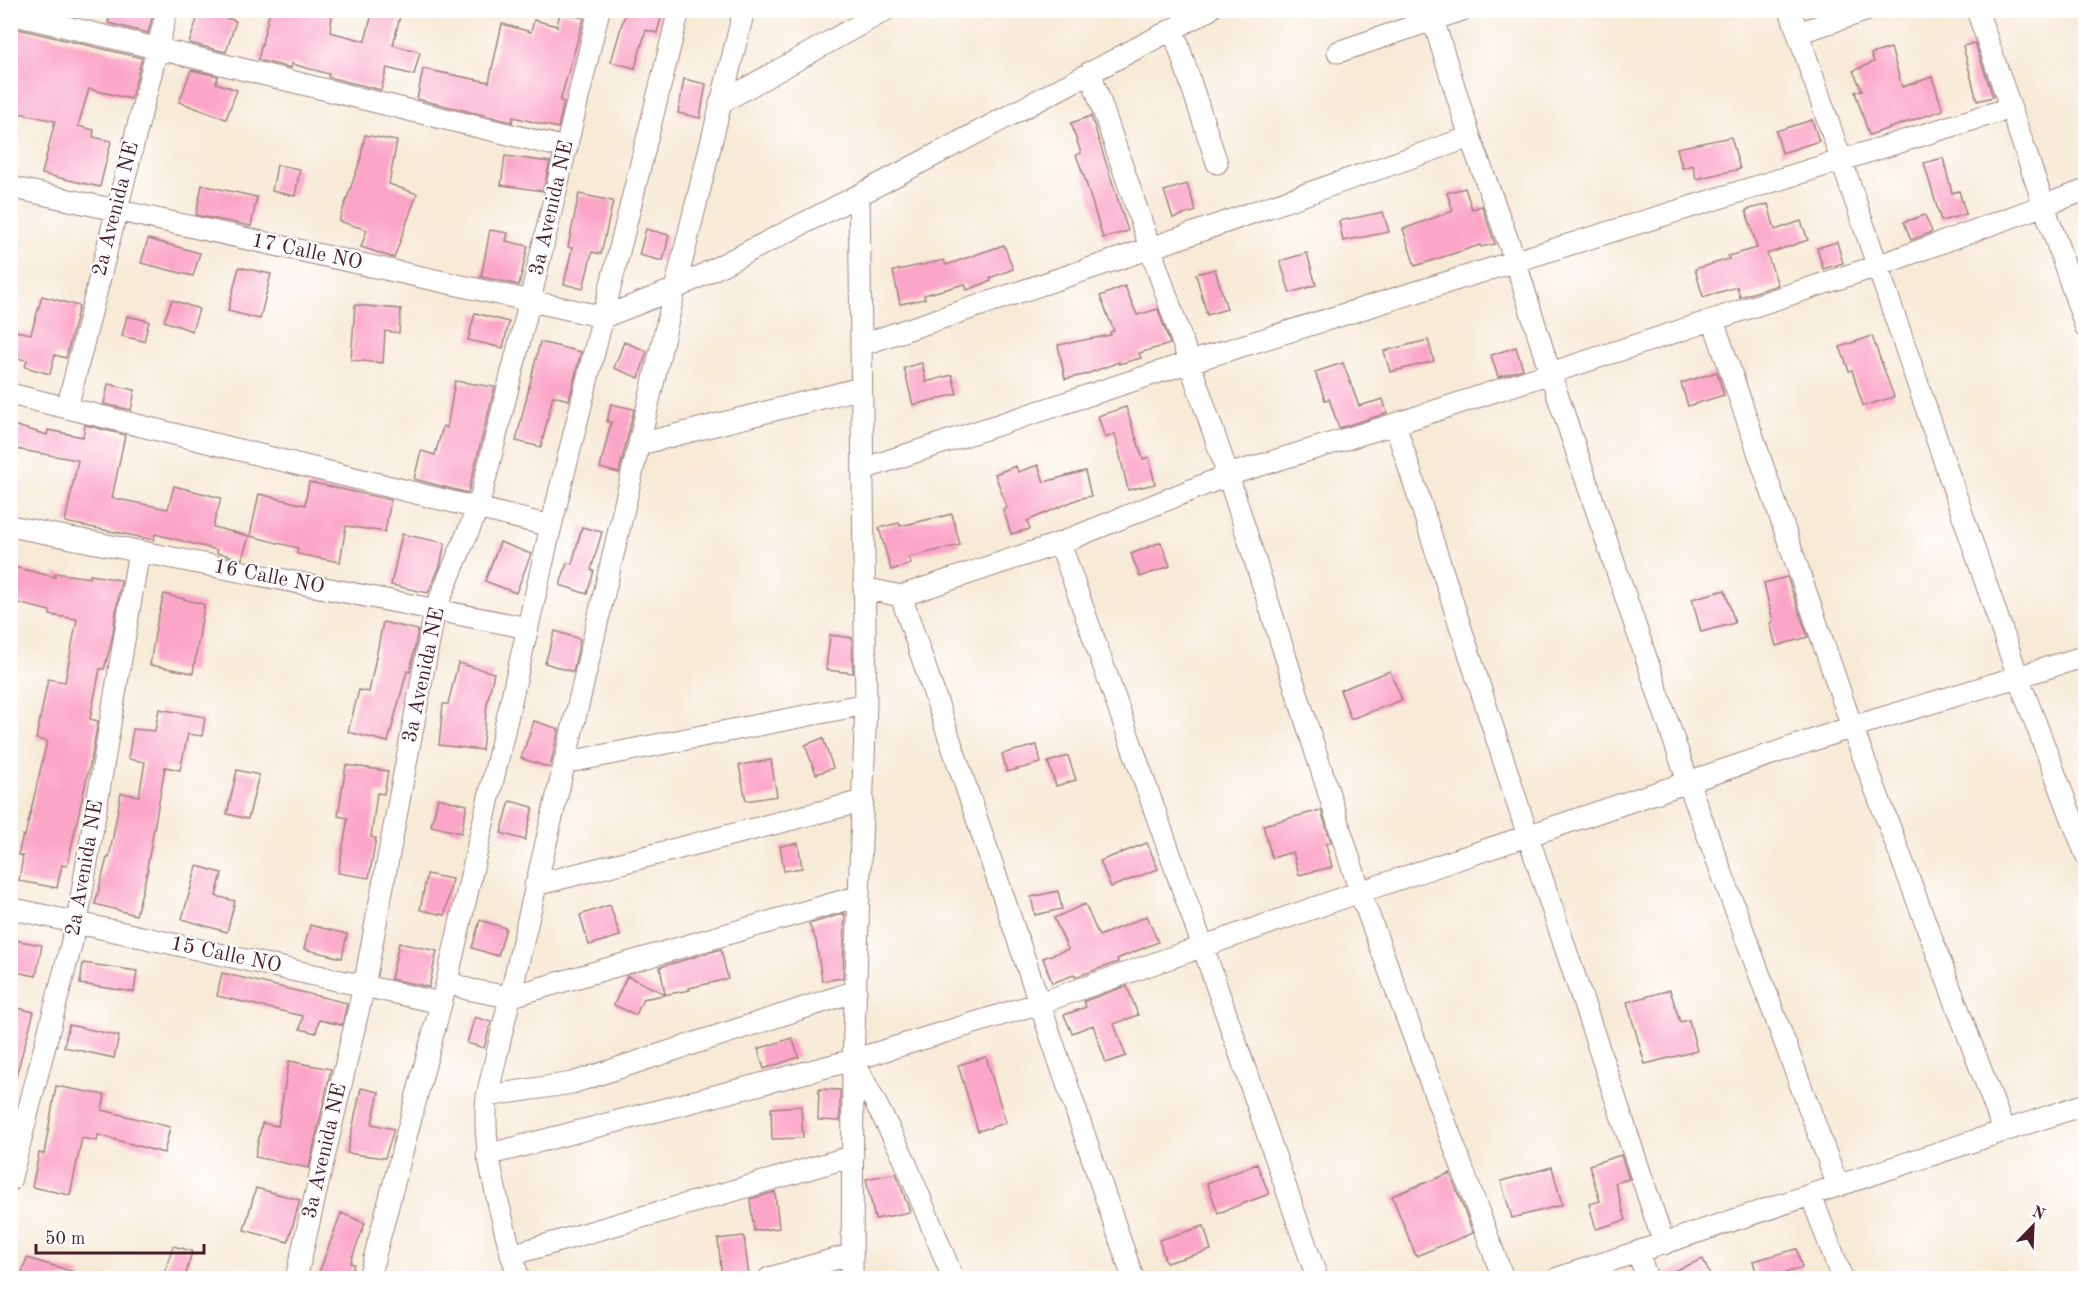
<svg xmlns="http://www.w3.org/2000/svg" width="2096" height="1289" viewBox="0 0 2096 1289" font-family="'Old Standard TT',serif">
  <style>
    .building { fill: #fba5c7 }
    .lines { fill: none; stroke-linecap: round; stroke-linejoin: round }
    .street-casing { stroke: #a08481; stroke-width: 23 }
    .street { stroke: #fff; stroke-width: 21 }
    .labels { text-anchor: middle; dominant-baseline: central; stroke-width: 4.5; stroke-linejoin: round; paint-order: stroke }
    .street-label { font-size: 21px; fill: #4a1f2b; stroke: #fff }
  </style>
  <rect width="100%" height="100%" fill="#fff"/>
  <filter id="ink" filterUnits="userSpaceOnUse"><feTurbulence type="fractalNoise" baseFrequency=".0167" numOctaves="2"/><feDisplacementMap in="SourceGraphic" scale="12" xChannelSelector="R" yChannelSelector="G"/><feConvolveMatrix kernelMatrix="1 2 1 2 8 2 1 2 1" color-interpolation-filters="sRGB"/></filter>
  <filter id="wash" filterUnits="userSpaceOnUse"><feTurbulence type="fractalNoise" baseFrequency=".008" numOctaves="4" result="noise"/><feDisplacementMap in="SourceGraphic" scale="24" xChannelSelector="R" yChannelSelector="G"/><feGaussianBlur stdDeviation="1.35" result="paint"/><feColorMatrix in="noise" values="0 0 0 0 0 0 0 0 0 0 0 0 0 0 0 0 0 1.4 0 .05"/><feComposite in="paint" operator="in"/></filter>
  <g filter="url(#wash)">
    <rect width="100%" height="100%" fill="#f7ead7"/>
    <g id="blocks">
      <!-- building -->
      <path class="building" d="M111,10h43l-6,23 -40,-10z
        M200,10l36,11 -10,31 -37,-9z
        M270,10h63l-3,22 35,9 8,-31 27,6 -7,29 27,7 -6,23 -27,-7 -6,22 -53,-13 1,-3 -37,-10 -1,4 -33,-8z
        M626,10h37l-6,23 -11,-3 -11,38 -24,-6z
        M560,12l24,6 -24,83 4,1 -6,26 -45,-11 -1,5 -95,-23 6,-30 66,13 13,-58 29,8 3,-12 23,6z
        M10,27l132,31 -11,41 -42,-10 -11,37 16,4 -1,7 18,4 -11,46 -58,-13 13,-53 -45,-10 5,-31 -5,-1z
        M1975,43l18,54 -16,4 -14,-55z
        M1891,48l11,39 30,-10 11,33 -74,25 -14,-43 7,-2 -9,-19 21,-9 -3,-8z
        M191,70l27,6 -2,7 21,7 -11,29 -47,-17z
        M684,79l22,5 -6,34 -22,-5z
        M1091,116l37,115 -25,7 -19,-62 -8,-21 5,-2 -10,-30z
        M1812,120l7,21 -37,12 -6,-22z
        M365,135l32,6 -8,43 28,10 -23,64 -33,-11 6,-17 -28,-9 21,-60z
        M1731,137l9,32 -44,10 -3,-14 -11,3 -5,-20z
        M505,156l45,6 -7,29 -42,-6z
        M1943,158l9,35 7,-2 7,23 -25,7 -17,-58z
        M277,165l23,4 -5,27 -23,-5z
        M1187,184l9,27 -23,7 -9,-27z
        M202,185l55,12 -6,29 -55,-11z
        M1465,188l7,21 10,-3 13,38 -14,3 -1,-2 -65,21 -12,-37 50,-18 -6,-18z
        M579,194l34,7 -12,53 -9,-2 -9,37 -19,-5 8,-36 -4,-1z
        M1768,204l7,26 26,-9 7,19 -41,14 11,31 -38,12 -3,-10 -34,10 -8,-28 34,-10 -1,-3 29,-8 -11,-38z
        M1383,212l6,20 -46,9 -4,-20z
        M1925,215l7,17 -21,8 -7,-18z
        M646,229l23,6 -6,26 -24,-6z
        M490,230l18,3 -2,8 22,5 -9,39 -38,-8z
        M148,239l52,14 -7,23 -52,-13z
        M1837,242l6,21 -20,6 -6,-21z
        M1004,245l9,24 -23,9 1,3 -24,9 -2,-6 -41,11 1,4 -25,5 -7,-33 51,-11 2,5z
        M1307,253l9,32 -26,8 -10,-32z
        M239,267l32,7 -11,45 -32,-8z
        M1215,269l12,40 -20,6 -11,-41z
        M1125,286l12,29 21,-6 12,35 -31,9 2,5 -22,6v-2l-35,13 -19,4 -7,-34 53,-10 -1,-3 4,-1 -14,-35z
        M42,296l37,10 -13,52 -11,-3 -5,19 -25,-7 2,-7 -17,-3v-27l21,4z
        M172,300l27,9 -7,22 -28,-10z
        M355,305l46,4 -2,24 -14,-2 -2,32 -32,-3z
        M475,313l34,9 -6,26 -35,-8z
        M127,316l22,5 -5,20 -22,-5z
        M1872,336l22,61 -31,9 -11,-36 -3,1 -9,-24z
        M1428,340l6,21 -44,11 -6,-21z
        M540,342l41,10 -12,48 -16,-4 -12,51 -25,-6z
        M624,342l23,9 -8,27 -25,-10z
        M1516,347l7,22 -25,8 -7,-22z
        M922,363l4,19 26,-7 5,19 -44,11 -9,-37z
        M1343,363l16,43 24,-7 4,14 -48,15 -10,-29 -4,1 -10,-28z
        M1717,372l7,23 -36,11 -7,-23z
        M455,381l40,6 -27,106 -54,-14 7,-28 14,4 8,-29 4,2z
        M108,384l27,6 -4,20 -27,-6z
        M611,404l23,5 -15,64 -19,-5 11,-46h-4z
        M1126,407l17,52 6,-2 6,27 -27,6 -13,-56 -10,4 -7,-22z
        M10,424l37,11 1,-5 35,7 2,-12 40,10 -13,63 56,11 6,-23 47,12 -8,29 36,9 -7,23 -25,-6v-3l-62,-16 -1,6 -89,-18 13,-62 -68,-12z
        M1038,465l6,17 41,-11 6,25 -13,3 -51,22 3,8 -19,5 -8,-25 4,-1 -12,-34 21,-8 2,6z
        M309,482l82,18 -6,32 -39,-6 -6,36 -43,-8 1,-6 -48,-12 9,-42 46,11z
        M952,514l8,31 -51,12 2,7 -20,6 -12,-42 20,-5 1,3z
        M582,527l20,5 -11,38 3,1 -7,23 -27,-9 7,-22 5,1z
        M402,534l43,9 -5,23 -12,27 -37,-8z
        M500,542l31,12 -15,39 -31,-12z
        M1161,542l9,24 -30,11 -9,-23z
        M10,566l45,11v-4l35,5v-3l31,5 -10,64 -7,25h-4l-10,50 8,2 -6,34 -25,111 -5,-1 -5,23 -38,-7 4,-25 -5,-1 5,-20 2,1 22,-95 -11,-2 12,-60 17,3 12,-63 -27,-4v-4l-40,-10z
        M1787,577l21,60 -32,9 -6,-23 3,-1 -9,-39z
        M1725,590l10,33 -34,9 -9,-33z
        M164,594l39,10 1,3 -11,66 -43,-8 7,-43z
        M383,622l35,8 -8,42 -3,-1 -19,71 -40,-10 11,-42 10,2z
        M555,631l25,8 -7,33 -28,-9z
        M830,635l22,3 1,35 -27,-3z
        M458,663l36,10 -7,31 -5,46 -43,-5 4,-41h5z
        M1390,671l12,29 -51,19 -11,-29z
        M159,709l46,8 -3,19 -14,-2 -8,36 -15,-3 -18,101 1,1 -12,46 -41,-11 12,-46h2l12,-65 18,3 6,-34 -17,-3 5,-30 22,2z
        M534,721l25,8 -9,39 -29,-10z
        M823,738l10,30 -17,6 -11,-29z
        M1037,745l4,18 -34,9 -5,-18z
        M1068,756l8,24 -20,6 -8,-24z
        M771,760l6,36 -31,5 -7,-36z
        M346,765l42,6 -4,23 -7,-1 -6,44 5,1 -7,40 -31,-5 10,-55 -10,-2z
        M237,770l22,5 -11,44 -21,-5z
        M438,798l29,7 -6,28 -30,-7z
        M510,801l23,6 -8,33 -24,-7z
        M1321,810l10,32 -5,2 6,23 -33,8 -6,-23 -21,6 -9,-33z
        M798,843l4,25 -18,3 -4,-25z
        M1147,843l11,26 -47,18 -11,-26z
        M197,866l25,7 -6,23 19,5 -8,31 -45,-13z
        M427,874l25,5 -7,36 -25,-5z
        M1058,891l4,18 -27,6 -4,-18z
        M1085,904l14,32 48,-20 11,26 -41,17 1,3 -43,15 -1,-2 -22,8 -9,-25 25,-9 -14,-31z
        M610,905l10,31 -31,9 -9,-30z
        M845,913l-2,65 -21,3 -6,-41 -7,-16z
        M480,920l26,8 -8,28 -26,-8z
        M310,925l37,9 -5,24 -38,-9z
        M14,940l28,5 -6,31 -26,-5z
        M399,943l38,8 -8,36 -38,-8z
        M721,949l7,30 -39,9 1,2 -47,9 -7,16 -22,-10 13,-29 38,18 -5,-27z
        M83,963l54,8 -3,21 -54,-8z
        M222,973l125,30 -5,22 -23,-5 -3,13 -16,-4 3,-13 -86,-20z
        M1127,986l11,29 -24,9 12,32 -20,7 -13,-38 -21,8 -8,-18 22,-8 -2,-6z
        M1670,990l10,32 9,-2 8,31 -52,13 -18,-62z
        M10,1006l24,6 -18,64 -6,-1z
        M475,1017l16,5 -7,26 -17,-5z
        M69,1025l50,11 -5,22 -50,-11z
        M792,1038l7,19 -35,12 -6,-20z
        M986,1057l20,66 -28,8 -20,-66z
        M289,1061l42,8 -22,99 -54,-11 7,-34 16,3z
        M56,1086l49,9 -3,15 68,17 -6,26 -66,-18 -1,6 -15,-3 -12,57 -38,-8 7,-34 5,1z
        M361,1088l18,4 -7,32 22,5 -9,29 -38,-5z
        M819,1089l21,1v31l-22,-1z
        M801,1106l2,32 -31,1 -1,-31z
        M1621,1155l8,24 -14,4 11,37 -30,9 -7,-25 11,-3 -11,-36z
        M1257,1164l12,30 -51,19 -11,-30z
        M1552,1167l10,38 -50,13 -11,-37z
        M896,1173l14,39 -35,7 -9,-40z
        M1450,1173l23,60 -57,23 -24,-60z
        M256,1188l44,12 -12,42 -44,-12z
        M775,1192l4,36 -25,3 -4,-32z
        M341,1213l24,10 -15,40 4,1 -4,14h-33z
        M1204,1226l7,24 -45,13 -7,-23z
        M744,1236l5,41 -27,1 -4,-39z
        M173,1246l19,5 -7,27h-22z
        M1797,1249l5,19 -35,10h-9l-5,-17z
        M27,1258l54,16 -1,4h-60z
        M1703,1259l8,19h-52v-1z"/>
    </g>
  </g>
  <g filter="url(#ink)">
    <use href="#blocks" fill-opacity="0" stroke="#a08481" stroke-width="1.5"/>
    <g class="lines">
      <defs>
        <path id="street" d="M1430,10l40,127 45,123 35,113 138,409 150,404
          M1790,10l228,667 68,178
          M1977,10l109,318
          M10,14c187,42 371,91 557,134
          M1173,29l44,134
          M1798,33l70,-23
          M1338,52l124,-42
          M1090,72l138,403 132,417 143,386
          M720,103l166,-93
          M10,187l594,130 71,-28 184,-94 350,-185
          M1713,320l139,407 152,404
          M861,345l290,-97 319,-111
          M10,394l541,132
          M67,408l100,-398
          M1395,424l133,412 136,408
          M640,444l221,-56
          M863,469l327,-107 820,-254
          M10,526l518,102
          M1060,543l143,404 114,331
          M864,588l37,8 159,-53 168,-68 167,-51 482,-158 209,-76
          M901,596l232,682
          M564,763l302,-59
          M535,885l328,-84
          M10,908l431,95
          M447,981l20,8 42,8 350,-101
          M855,1063l47,91 51,124
          M487,1096l85,-13 284,-92
          M487,1155l366,-95 187,-57 320,-111 492,-165 234,-71
          M10,1181l67,-259 62,-371
          M1811,1195l31,83
          M1638,1252l9,26
          M511,1255l342,-99
          M296,1278l68,-292 71,-376 43,-102 52,-208 69,-290
          M369,1278l78,-297 104,-455 128,-516
          M519,1278c-8,-23 -14,-47 -20,-72 -9,-39 -16,-69 -12,-110l188,-807 69,-279
          M769,1278l83,-24
          M852,1278l1,-218 13,-356 -7,-509
          M1558,1278l528,-174"/>
      </defs>
      <!-- street casing -->
      <use href="#street" class="street-casing"/>
      <!-- street -->
      <use href="#street" class="street"/>
    </g>
  </g>
  <g class="labels">
    <!-- street labels -->
    <g class="street-label">
      <text transform="translate(552 208) rotate(-77)">3a Avenida NE</text>
      <text transform="translate(116 209) rotate(-76)">2a Avenida NE</text>
      <text transform="translate(307 252) rotate(12)">17 Calle NO</text>
      <text transform="translate(269 577) rotate(11)">16 Calle NO</text>
      <text transform="translate(424 675) rotate(-78)">3a Avenida NE</text>
      <text transform="translate(85 868) rotate(-80)">2a Avenida NE</text>
      <text transform="translate(226 955) rotate(12)">15 Calle NO</text>
      <text transform="translate(325 1151) rotate(-77)">3a Avenida NE</text>
    </g>
  </g>
  <!-- margin -->
  <rect width="2096" height="1289" fill="none" stroke="#fff" stroke-width="36"/>
  <!-- north arrow -->
  <g transform="translate(2033 1226) rotate(23)" stroke="#ffffff" stroke-width="4.5" paint-order="stroke">
  <path d="M0-4.5L10 22L0 15L-10 22Z" fill="#4a1f2b"/>
  <text y="-9" font-size="16" font-weight="bold" text-anchor="middle" fill="#4a1f2b">N</text>
  </g>
  <!-- scale -->
  <path d="M36 1244v9h168v-9" fill="none" stroke="#4a1f2b" stroke-width="3"/>
  <text x="45" y="1244" font-size="18" fill="#4a1f2b" stroke="#ffffff" stroke-width="4.5" paint-order="stroke">50 m</text>
</svg>
